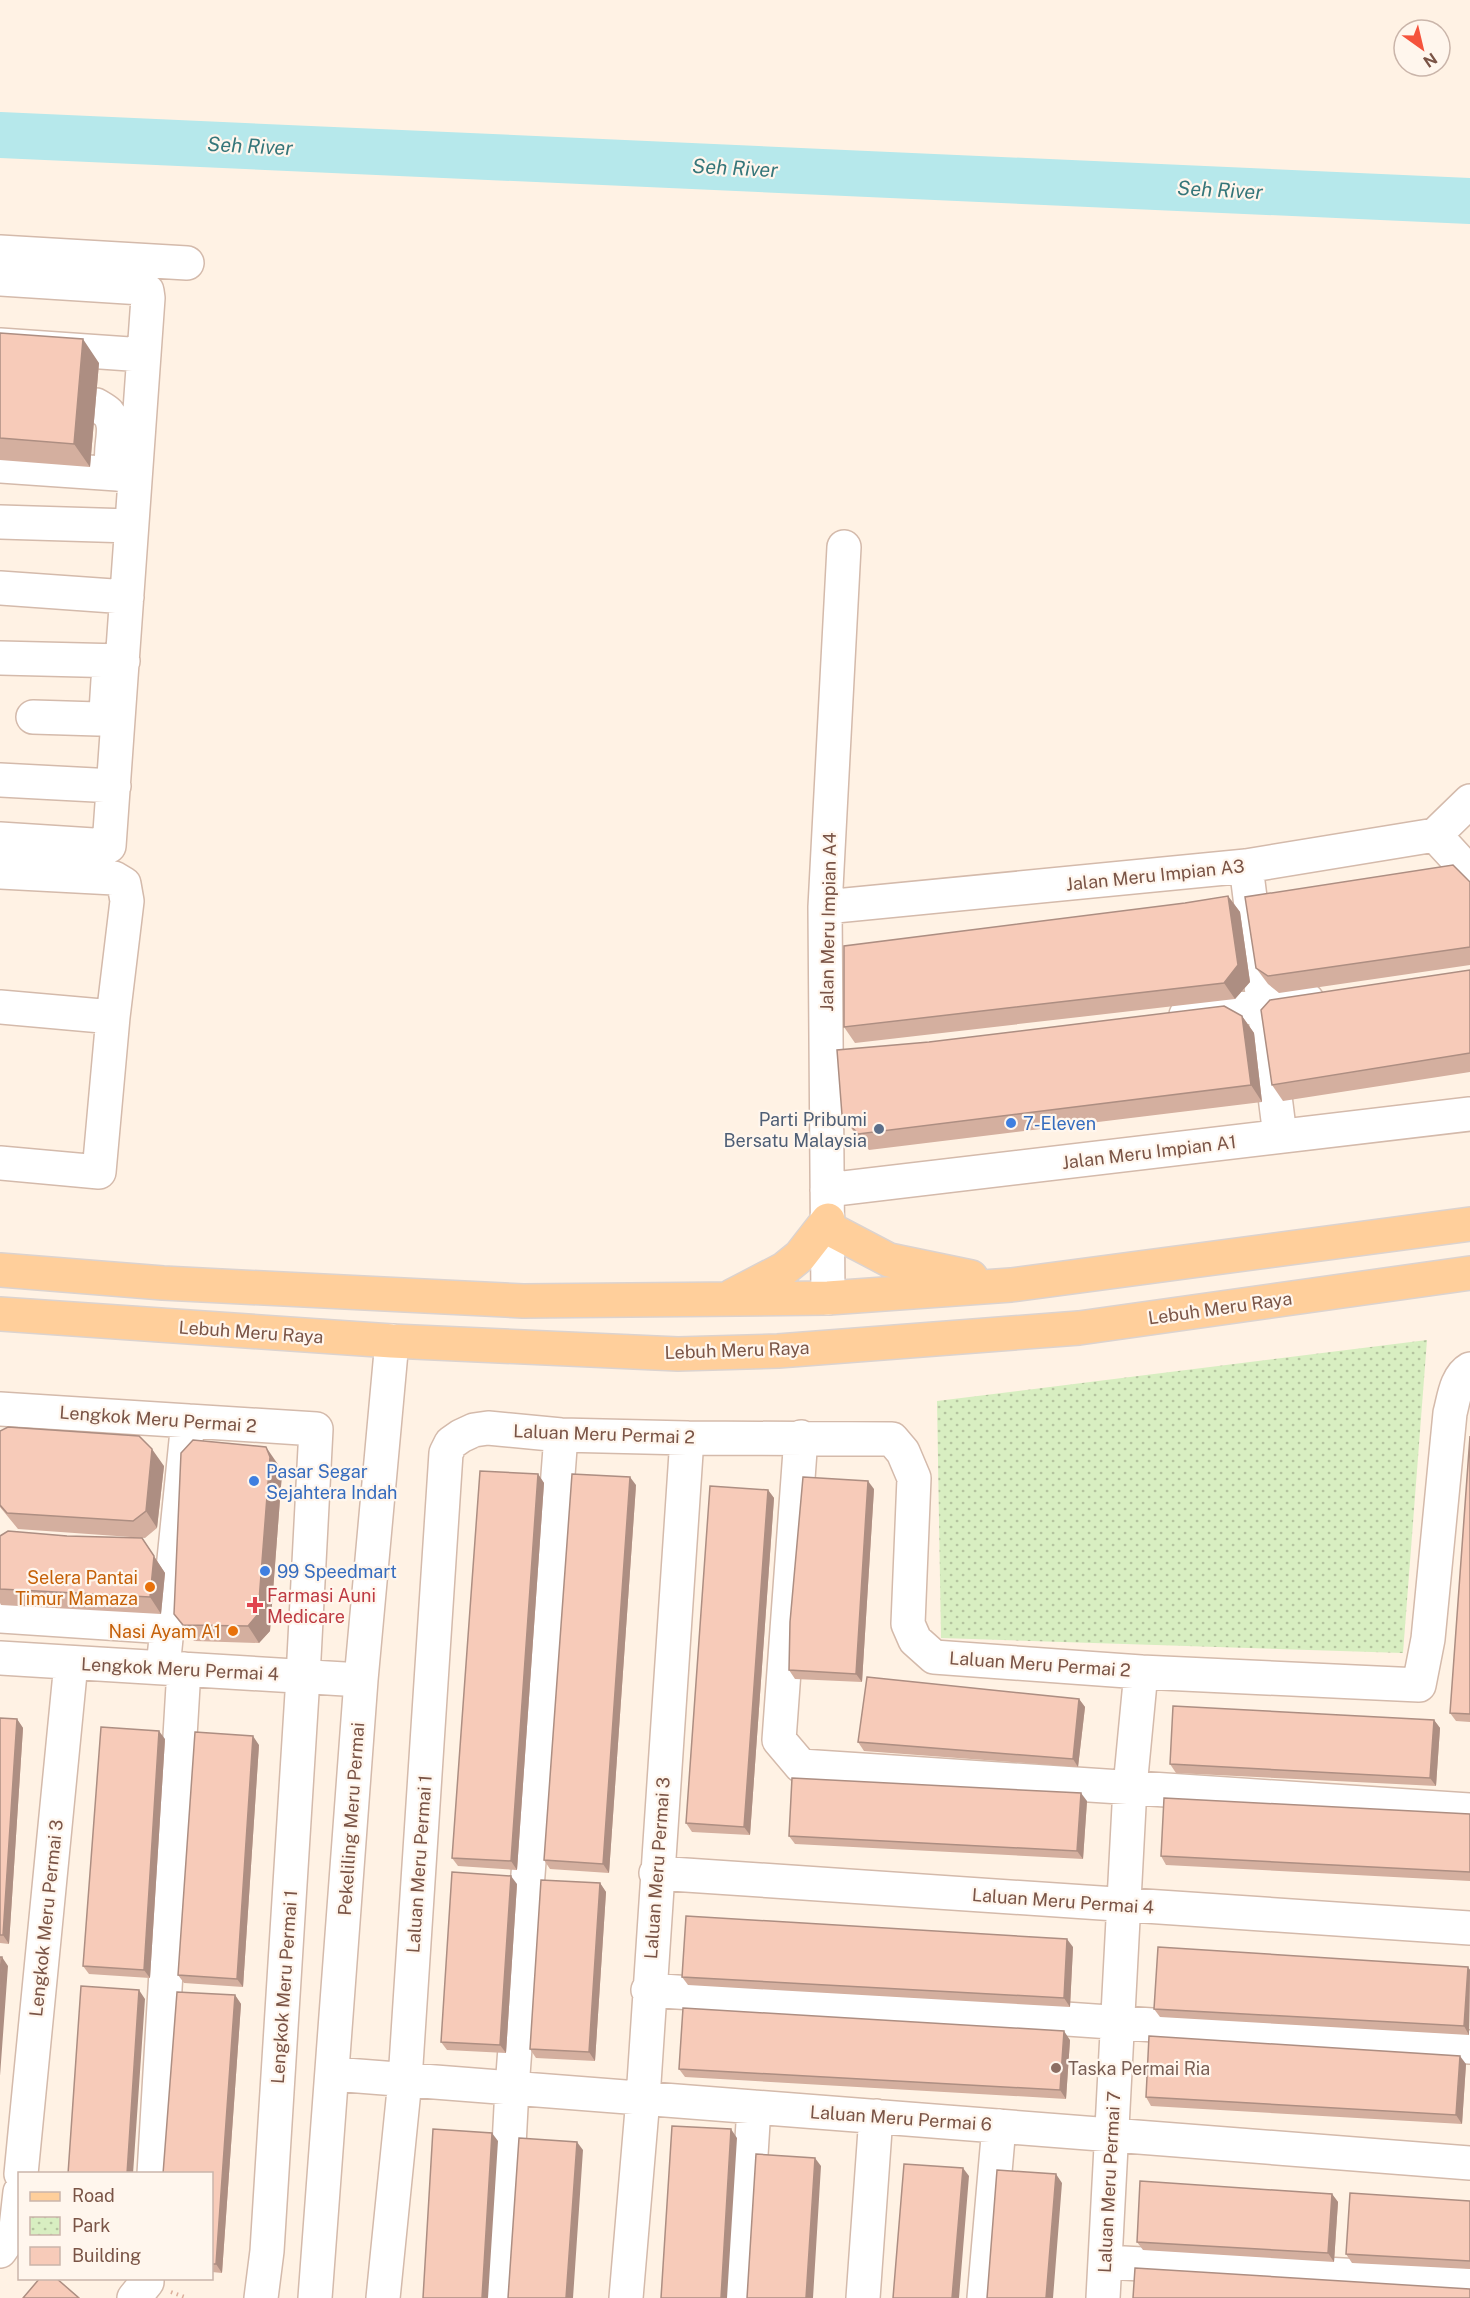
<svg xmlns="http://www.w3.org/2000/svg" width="1470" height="2298" viewBox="0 0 1470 2298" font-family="'Public Sans',sans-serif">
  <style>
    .park { fill: url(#park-dots) }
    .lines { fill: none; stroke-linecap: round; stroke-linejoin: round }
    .river { stroke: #b6e8eb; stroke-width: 46 }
    .minor-casing { stroke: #d4baab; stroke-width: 36 }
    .major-casing { stroke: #dcd3cf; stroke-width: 36 }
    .path { stroke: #dcae9b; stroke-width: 4; stroke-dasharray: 1.5 4.5; stroke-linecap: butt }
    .minor { stroke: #fff; stroke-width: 33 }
    .major { stroke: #ffcf9b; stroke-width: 33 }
    .wall { fill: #d4af9f }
    .shaded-wall { fill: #ad8e82 }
    .building { fill: #f7cbb9; stroke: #ad8e82; stroke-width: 1.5 }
    .shop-dot { fill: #3f7fe0; stroke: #fff6ed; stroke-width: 2 }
    .service-dot { fill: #5c6f8a; stroke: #fff6ed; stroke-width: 2 }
    .food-dot { fill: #e8710a; stroke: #fff6ed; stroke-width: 2 }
    .health-dot { fill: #e0444e; stroke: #fff6ed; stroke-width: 2 }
    .education-dot { fill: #8d6e63; stroke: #fff6ed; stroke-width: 2 }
    .labels { text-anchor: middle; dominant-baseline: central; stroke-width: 4.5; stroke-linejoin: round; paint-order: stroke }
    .street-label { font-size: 18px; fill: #7a5446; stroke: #fff6ed }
    .service-label { font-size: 18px; fill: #4e5e75; stroke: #fff6ed; text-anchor: end }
    .shop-label { font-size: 18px; fill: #366cbe; stroke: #fff6ed; text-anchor: start }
    .food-label { font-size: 18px; fill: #c56008; stroke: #fff6ed; text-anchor: end }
    .health-label { font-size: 18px; fill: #be3a42; stroke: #fff6ed; text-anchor: start }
    .education-label { font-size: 18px; fill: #785e54; stroke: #fff6ed; text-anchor: start }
    .water-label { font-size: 20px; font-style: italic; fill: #35767a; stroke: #fff6ed }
  </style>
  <defs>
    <pattern id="park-dots" width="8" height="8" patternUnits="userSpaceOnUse" patternTransform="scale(1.5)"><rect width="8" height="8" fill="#d8eec1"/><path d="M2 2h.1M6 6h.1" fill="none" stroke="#b4c39f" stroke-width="1.8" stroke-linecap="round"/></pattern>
  </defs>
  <rect width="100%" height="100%" fill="#fff2e4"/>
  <!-- park -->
  <path class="park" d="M1427,1340l-24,313 -462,-15 -4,-237z"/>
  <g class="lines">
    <!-- river -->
    <path class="river" d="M0,135l1470,66"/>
    <defs>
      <path id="minor" d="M0,252l187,11
        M0,279l142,9 5,3 1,7 -39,548 -109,-7
        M0,345l144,10
        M96,405c3,2 9,5 12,8 14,17 -5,40 9,61l18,3
        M0,466l117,8
        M0,522l131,4
        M0,588l127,9
        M0,658l123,3
        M33,717l65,2 8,-7 2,-32
        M0,780l114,6
        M1435,835l35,38
        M1246,866l34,270
        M0,872l114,6 10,6 3,17 -14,116 -14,155 -99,-9
        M825,907l421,-41 189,-31 35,-34
        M0,1007l113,10
        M1186,1015l121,-15
        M827,1190l643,-76
        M828,1298l-3,-391 19,-360
        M0,1409l316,20 -13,248 -36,574 -6,47
        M801,1437l-22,303 22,26 669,44
        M0,1616l167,11
        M0,1658l361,22
        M163,1668l25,-247
        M656,1873l814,55
        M648,1990l822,57
        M333,2074l1137,89
        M21,2174l50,-511
        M154,2174l30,-505
        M0,2251l16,-23 4,-36
        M1105,2262l256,14 109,9
        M134,2298l13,-16v-4
        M315,2298l46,-618 31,-339
        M383,2298l22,-218 41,-627 5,-10 10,-7 13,-6 14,-2 73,7 126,3 205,1 11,13 11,26 -6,146 7,16 19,17 207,15 278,13 9,-46 22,-226c4,-15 6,-36 20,-44
        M501,2298l11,-210 49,-653
        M626,2298l17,-200 44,-660
        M742,2298l12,-191
        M863,2298l13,-182
        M984,2298l15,-172
        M1103,2298l27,-511 11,-115"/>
      <path id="major" d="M828,1228l61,32 82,17
        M0,1270l163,13 360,18 305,-3 183,-13 459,-61
        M732,1296l52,-27 16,-13 28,-36
        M0,1314l392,27 286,13 100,-3 301,-23 391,-55"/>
    </defs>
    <!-- minor casing -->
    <use href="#minor" class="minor-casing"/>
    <!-- major casing -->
    <use href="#major" class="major-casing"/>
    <!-- path -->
    <path class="path" d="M171,2292l16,6"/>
    <!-- minor -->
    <use href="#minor" class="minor"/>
    <!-- major -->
    <use href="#major" class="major"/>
  </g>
  <!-- wall -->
  <path class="wall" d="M0,333l99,30 -9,104 -90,-7z
    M1470,882v83l-191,28 -11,-9 -12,-16z
    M1228,896l12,16 10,70 -15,17 -380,44 -11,-16 341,-124z
    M1470,970v102l-187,29 -11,-16z
    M1242,1016l12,17 8,69 -393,48 -15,-18 -12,-17z
    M0,1431l164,35 -7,62 -12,10 -127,-9 -18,-22z
    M1470,1436v286l-14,-1 -6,-8z
    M277,1463l5,10 -12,158 -11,12 -65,-2 -20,-27z
    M538,1474l6,9 -27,387 -59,-4 -6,-8z
    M636,1485l-27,388 -59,-4 -6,-9z
    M874,1489l-12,193 -67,-3 -6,-9z
    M768,1490l6,8 -24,337 -58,-3 -6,-9z
    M0,1536h67l75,2 23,35 -4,41 -160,-9 -1,-2z
    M1079,1699l6,8 -7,60 -214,-16 -6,-9z
    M0,1718l17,1 6,9 -14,216 -9,-1z
    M1434,1720l6,8 -4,58 -260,-13 -6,-9z
    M165,1739l-15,239 -61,-4 -6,-8z
    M259,1745l-16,242 -59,-4 -6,-8z
    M1087,1801l-4,58 -288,-15 -6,-8z
    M1470,1814v67l-304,-16 -5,-9z
    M600,1883l6,9 -11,169 -59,-3 -6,-9z
    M517,1884l-11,169 -59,-3 -6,-8z
    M1073,1947l-3,60 -382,-22 -6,-8z
    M1468,1967l2,3 -1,65 -309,-18 -6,-8z
    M235,1995l6,9 -19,269 -10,-1v-98z
    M1070,2040l-4,59 -381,-22 -6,-8z
    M1466,2064l-4,60 -311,-18 -5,-9z
    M1332,2194l6,8 -4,60 -191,-12 -6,-8z
    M1470,2201v68l-118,-6 -6,-9z"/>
  <!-- shaded-wall -->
  <path class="shaded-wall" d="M83,339l16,24 -9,104 -16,-23z
    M1228,896l12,16 10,70 -15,17 -11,-16z
    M1242,1016l12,17 8,69 -11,-17z
    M266,1447l11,16 5,10 -12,158 -11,12 -11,-17z
    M152,1449l12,17 -7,62 -11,-17z
    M538,1474l6,9 -27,387 -6,-9z
    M630,1477l6,8 -27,388 -6,-9z
    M868,1481l6,8 -12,193 -6,-8z
    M768,1490l6,8 -24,337 -6,-8z
    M142,1538l23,35 -4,41 -11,-17z
    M1079,1699l6,8 -7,60 -5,-8z
    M17,1719l6,9 -14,216 -6,-9z
    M1434,1720l6,8 -4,58 -6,-8z
    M159,1731l6,8 -15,239 -6,-8z
    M253,1736l6,9 -16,242 -6,-8z
    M1081,1793l6,8 -4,58 -6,-8z
    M511,1876l6,8 -11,169 -6,-8z
    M600,1883l6,9 -11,169 -6,-9z
    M1067,1939l6,8 -3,60 -6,-9z
    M2,1957l6,9 -8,110v-88z
    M1468,1967l2,3 -1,65 -5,-9z
    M139,1990l6,9 -12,175h-6z
    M235,1995l6,9 -19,269 -6,-9z
    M1064,2031l6,9 -4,59 -6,-9z
    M1460,2056l6,8 -4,60 -6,-9z
    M731,2129l6,9 -10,160h-6z
    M492,2133l6,8 -10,157h-6z
    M577,2142l6,8 -10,148h-7z
    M815,2158l6,8 -8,132h-7z
    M963,2168l6,8 -10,122h-7z
    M1056,2174l6,9 -9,115h-7z
    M1332,2194l6,8 -4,60 -6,-9z"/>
  <!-- building -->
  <path class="building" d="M0,333l83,6 -9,105 -74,-6z
    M1453,865l17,17v65l-202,29 -12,-8 -11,-71z
    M1228,896l10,69 -14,18 -380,44v-81l341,-43z
    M1470,970v83l-198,32 -11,-75 9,-10z
    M1224,1006l18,10 9,69 -393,49 -16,-19 -5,-65 92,-8z
    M8,1427l131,9 13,13 -6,62 -13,10 -126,-8 -7,-8v-74z
    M1470,1436v278l-20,-1z
    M193,1440l73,7 4,10 -12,157 -10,12 -65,-1 -9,-11 7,-161z
    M480,1471l58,3 -27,387 -59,-3z
    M572,1474l58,3 -27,387 -59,-4z
    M803,1477l65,4 -12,193 -67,-4 1,-48z
    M710,1486l58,4 -24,337 -58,-4z
    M8,1531l59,5 75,2 12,18 -4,41 -150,-8v-53z
    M867,1677l212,22 -6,60 -215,-17z
    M1173,1706l261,14 -4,58 -260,-14z
    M0,1718l17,1 -14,216h-3z
    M101,1727l58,4 -15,239 -61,-4z
    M195,1732l58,4 -16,243 -59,-4z
    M792,1778l289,15 -4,58 -288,-15z
    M1164,1798l306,16v58l-309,-16z
    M452,1872l59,4 -11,169 -59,-3z
    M541,1880l59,3 -11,169 -59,-3z
    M686,1916l381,23 -3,59 -382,-21z
    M1158,1947l310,20 -4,59 -310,-17z
    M0,1957h2l-2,31z
    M81,1986l58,4 -12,184h-59z
    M177,1992l58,3 -19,269h-4v-90h-49z
    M683,2008l381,23 -4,59 -381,-21z
    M1149,2036l311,20 -4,59 -310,-18z
    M672,2126l59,3 -10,169h-60z
    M433,2129l59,4 -10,165h-59z
    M519,2138l58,4 -11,156h-58z
    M756,2154l59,4 -9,140h-59z
    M904,2164l59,4 -11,130h-59z
    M997,2170l59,4 -10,124h-59z
    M1140,2181l192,13 -4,59 -191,-11z
    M1350,2193l120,8v60l-124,-7z
    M1135,2268l335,21v9h-337z
    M40,2278h16l23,20h-56z"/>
  <!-- markers -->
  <g class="shop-dot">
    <circle cx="1011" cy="1123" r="6"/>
    <circle cx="254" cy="1481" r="6"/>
    <circle cx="265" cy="1571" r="6"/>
  </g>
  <circle class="service-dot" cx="879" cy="1129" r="6"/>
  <g class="food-dot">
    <circle cx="150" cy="1587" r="6"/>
    <circle cx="233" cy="1631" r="6"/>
  </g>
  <path class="health-dot" d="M252 1596h6v6h6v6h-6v6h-6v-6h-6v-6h6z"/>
  <circle class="education-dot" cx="1056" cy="2068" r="6"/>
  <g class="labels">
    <!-- street labels -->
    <g class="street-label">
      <text transform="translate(1155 875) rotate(-6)">Jalan Meru Impian A3</text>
      <text transform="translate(828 922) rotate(-89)">Jalan Meru Impian A4</text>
      <text transform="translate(1149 1152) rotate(-7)">Jalan Meru Impian A1</text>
      <text transform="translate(1220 1308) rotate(-8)">Lebuh Meru Raya</text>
      <text transform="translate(251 1332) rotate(4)">Lebuh Meru Raya</text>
      <text transform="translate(737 1350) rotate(-2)">Lebuh Meru Raya</text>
      <text transform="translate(158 1419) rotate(4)">Lengkok Meru Permai 2</text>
      <text transform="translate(604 1434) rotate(2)">Laluan Meru Permai 2</text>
      <text transform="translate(1040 1664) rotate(4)">Laluan Meru Permai 2</text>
      <text transform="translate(180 1669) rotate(3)">Lengkok Meru Permai 4</text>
      <text transform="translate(351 1819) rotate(-86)">Pekeliling Meru Permai</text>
      <text transform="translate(419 1864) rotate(-86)">Laluan Meru Permai 1</text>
      <text transform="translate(657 1868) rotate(-86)">Laluan Meru Permai 3</text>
      <text transform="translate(1063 1901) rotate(4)">Laluan Meru Permai 4</text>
      <text transform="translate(46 1918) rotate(-84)">Lengkok Meru Permai 3</text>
      <text transform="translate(284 1987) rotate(-86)">Lengkok Meru Permai 1</text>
      <text transform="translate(901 2118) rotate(4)">Laluan Meru Permai 6</text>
      <text transform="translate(1109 2182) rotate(-87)">Laluan Meru Permai 7</text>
    </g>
    <!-- service labels -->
    <g class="service-label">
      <text x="867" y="1119">Parti Pribumi<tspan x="867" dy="21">Bersatu Malaysia</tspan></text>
    </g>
    <!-- shop labels -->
    <g class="shop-label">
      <text x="1023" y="1123">7-Eleven</text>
      <text x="266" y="1471">Pasar Segar<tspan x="266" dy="21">Sejahtera Indah</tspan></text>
      <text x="277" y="1571">99 Speedmart</text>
    </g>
    <!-- food labels -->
    <g class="food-label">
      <text x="138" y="1577">Selera Pantai<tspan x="138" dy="21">Timur Mamaza</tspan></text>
      <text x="221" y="1631">Nasi Ayam A1</text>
    </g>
    <!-- health labels -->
    <g class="health-label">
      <text x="267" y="1595">Farmasi Auni<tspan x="267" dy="21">Medicare</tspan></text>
    </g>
    <!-- education labels -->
    <g class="education-label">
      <text x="1068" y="2068">Taska Permai Ria</text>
    </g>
    <!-- water labels -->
    <g class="water-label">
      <text transform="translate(250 146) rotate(3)">Seh River</text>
      <text transform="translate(735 168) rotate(3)">Seh River</text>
      <text transform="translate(1220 190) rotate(3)">Seh River</text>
    </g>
  </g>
  <!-- legend -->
  <rect x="18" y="2172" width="195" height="108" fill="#fff6ed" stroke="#cab5aa" stroke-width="1.5"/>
  <rect x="30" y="2192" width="30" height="9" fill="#ffcf9b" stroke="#cab5aa" stroke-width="1.5"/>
  <text x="72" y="2202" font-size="18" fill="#7a5446">Road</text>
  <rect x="30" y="2217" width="30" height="18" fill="url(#park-dots)" stroke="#cab5aa" stroke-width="1.5"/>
  <text x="72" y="2232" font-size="18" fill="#7a5446">Park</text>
  <rect x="30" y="2247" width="30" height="18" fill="#f7cbb9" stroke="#cab5aa" stroke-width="1.5"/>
  <text x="72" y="2262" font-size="18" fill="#7a5446">Building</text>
  <!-- north arrow -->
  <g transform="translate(1422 48) rotate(146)"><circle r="28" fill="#fff6ed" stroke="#cab5aa" stroke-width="1.5"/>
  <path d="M0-4.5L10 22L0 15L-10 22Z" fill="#f5533c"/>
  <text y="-9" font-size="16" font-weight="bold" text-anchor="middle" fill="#7a5446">N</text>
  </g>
</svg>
